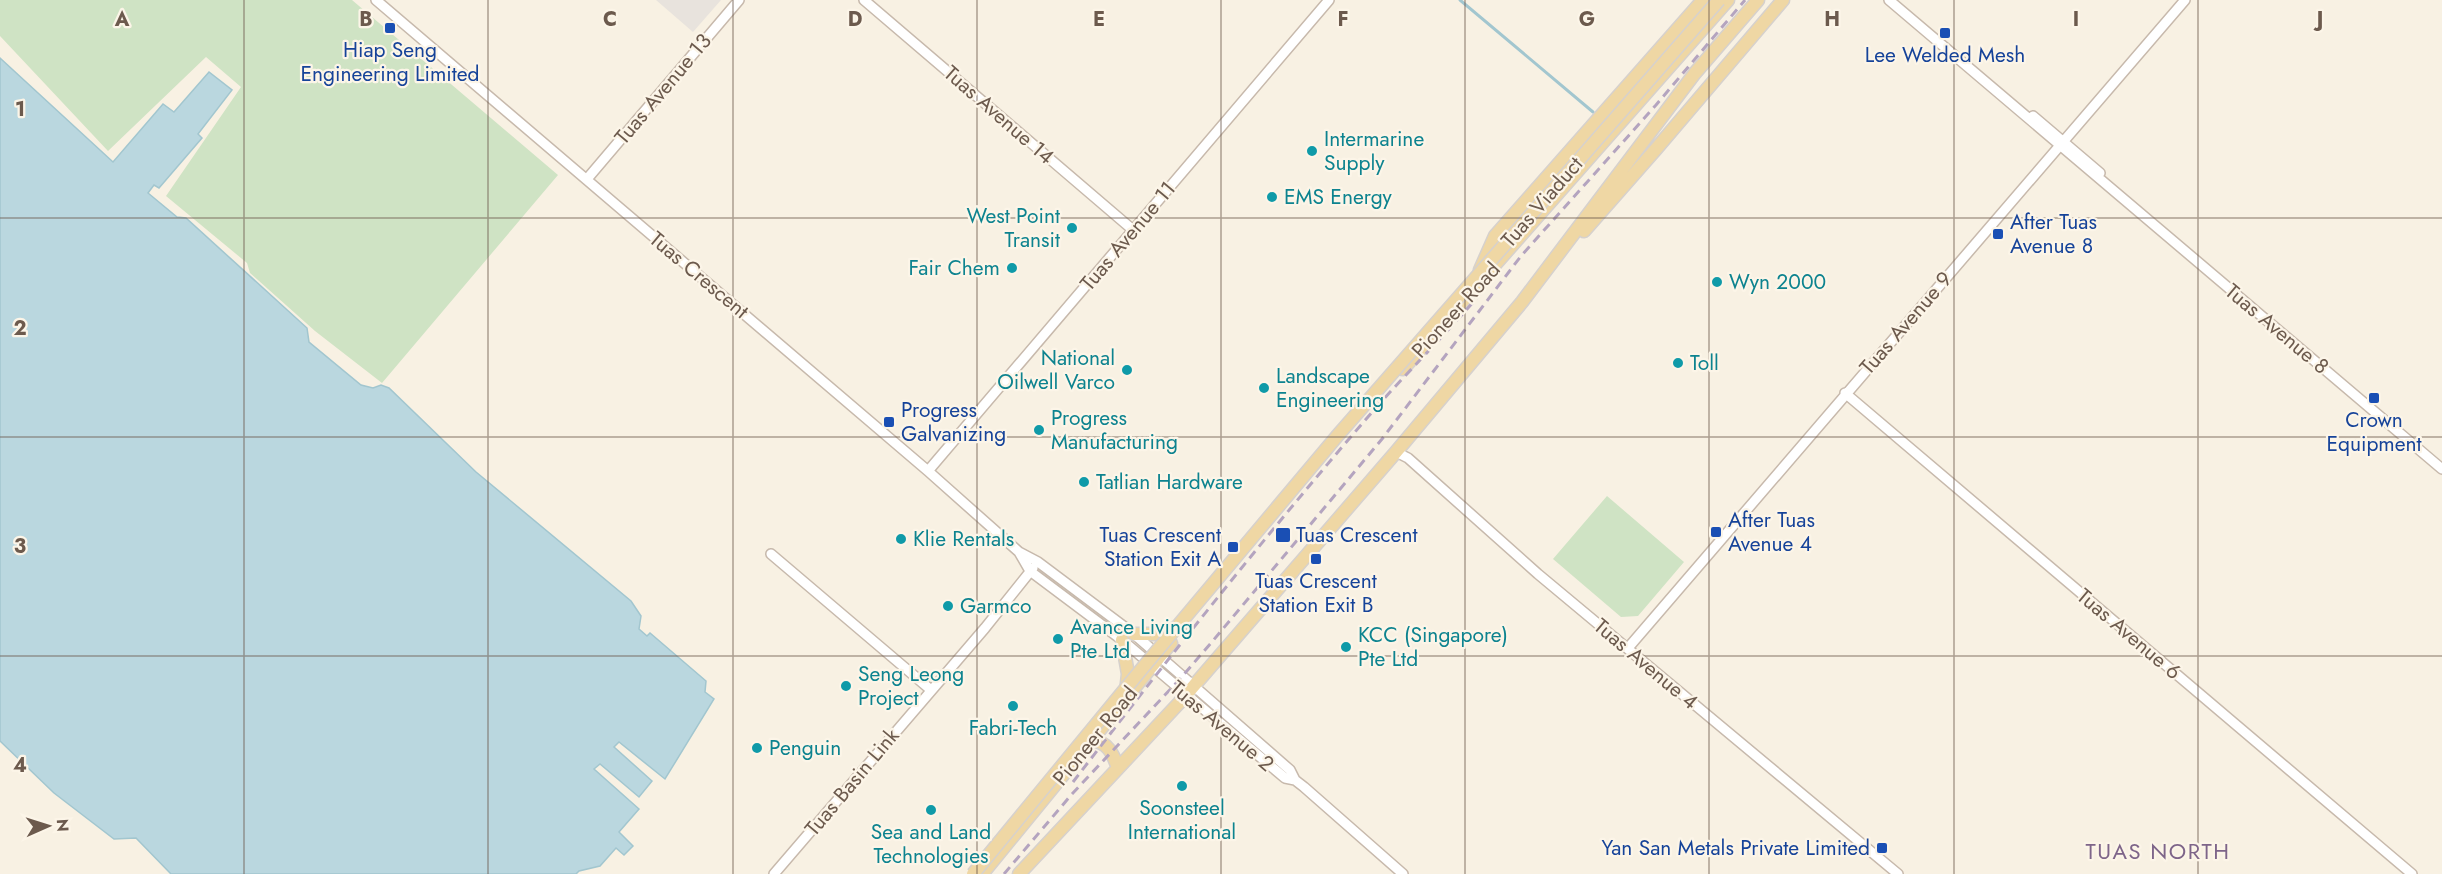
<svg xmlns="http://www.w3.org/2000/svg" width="2442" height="874" viewBox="0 0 2442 874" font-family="Jost,sans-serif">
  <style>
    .industrial { fill: #e8e3dd }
    .green { fill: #cfe3c4 }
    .water { fill: #bad7df; stroke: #a2c6cf; stroke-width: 1.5 }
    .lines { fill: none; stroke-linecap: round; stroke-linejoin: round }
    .stream { stroke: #a2c6cf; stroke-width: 3 }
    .minor-casing { stroke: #c7b9ac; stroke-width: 12 }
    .major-casing { stroke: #d6d1cd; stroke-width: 15 }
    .minor { stroke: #fff; stroke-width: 9 }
    .major { stroke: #efd7a4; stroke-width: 12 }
    .rail { stroke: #b4a4bf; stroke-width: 3; stroke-dasharray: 9 6; stroke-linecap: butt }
    .major-bridge-casing { stroke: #d6d1cd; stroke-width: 15; stroke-linecap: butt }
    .major-bridge { stroke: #efd7a4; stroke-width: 12 }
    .grid { fill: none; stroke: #6c5a4d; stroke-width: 1.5; stroke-opacity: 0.55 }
    .transit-dot { fill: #1a4fb4; stroke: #fcf5e8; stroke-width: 2 }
    .culture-dot { fill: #0f9aa8; stroke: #fcf5e8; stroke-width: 2 }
    .labels { text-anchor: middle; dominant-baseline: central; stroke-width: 4.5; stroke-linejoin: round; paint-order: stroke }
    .transit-label { font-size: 21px; fill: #164399; stroke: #fcf5e8 }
    .street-label { font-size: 21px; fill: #6c5a4d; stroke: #fcf5e8 }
    .culture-label { font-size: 21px; fill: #0d838f; stroke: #fcf5e8; text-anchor: start }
    .neighbourhood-label { font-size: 22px; letter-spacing: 1.5px; fill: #7e6589; stroke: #fcf5e8 }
    .grid-label { font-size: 20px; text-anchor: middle; font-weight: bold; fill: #6c5a4d; stroke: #fcf5e8; stroke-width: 4.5; stroke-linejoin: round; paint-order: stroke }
  </style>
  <rect width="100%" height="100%" fill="#f8f1e3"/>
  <!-- industrial -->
  <path class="industrial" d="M656,0h65l-28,32z"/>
  <!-- green -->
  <path class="green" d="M0,0h352l206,175 -176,208 -67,-52 -65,-58 -3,-10 -81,-67 75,-109 -35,-30 -98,94 -108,-115z
    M1607,496l77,66 -46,54 -17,1 -68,-58z"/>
  <!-- water -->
  <path class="water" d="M0,58l113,104 50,-58 11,8 35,-40 23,18 -34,44 4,4 -43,50 -5,-3 -6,8 29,24 9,1 121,110 2,14 52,43 12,3 8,-3 8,3 87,84 155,129 10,15 -2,13 8,7 3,-3 56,48 -1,11 9,7 -49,80 -46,-37 -5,5 38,34 -13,16 -39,-33 -6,5 45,40 -20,23 14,14 -9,9 -8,-7 -16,18 -21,5 -3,3h-405l-35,-36 -22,1 -60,-46 -54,-52z"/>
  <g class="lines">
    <!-- stream -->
    <path class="stream" d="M1460,0l133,112"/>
    <defs>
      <path id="minor" d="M376,0l552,471 91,81 19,10 96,72 156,136 5,10
        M864,0l269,230
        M1889,0l553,469
        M2033,116l67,57
        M587,179l152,-179
        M1845,393l567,481
        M1396,452l12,6 130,116 360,300
        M928,471l401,-471
        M1019,552l11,19 92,69 163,138 10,2 9,7 99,87
        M771,554l160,136
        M1628,648l557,-648
        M774,874l211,-246 48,-60"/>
      <path id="major" d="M1584,231l72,-82 127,-149
        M1480,270l15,-34 208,-236
        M1403,369l325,-369
        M1134,634h21l25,-7
        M1122,640l6,34 -2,18
        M1092,740c16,2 21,14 26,28
        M982,874l189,-231
        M1019,874l160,-171 217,-251 126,-150 173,-229 63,-73"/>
    </defs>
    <!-- minor casing -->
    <use href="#minor" class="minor-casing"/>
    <!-- major casing -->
    <use href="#major" class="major-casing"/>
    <!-- minor -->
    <use href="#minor" class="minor"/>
    <!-- major -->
    <use href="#major" class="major"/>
    <!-- rail -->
    <path class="rail" d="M1073,782c93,-121 188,-241 288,-357 38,-45 81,-86 119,-131
      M1004,874l68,-80 107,-114 32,-37 171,-204 139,-183 135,-151 89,-105"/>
    <defs>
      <path id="major-bridge" d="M973,874l172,-209 193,-230 381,-435"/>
    </defs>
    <!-- major-bridge casing -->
    <use href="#major-bridge" class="major-bridge-casing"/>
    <!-- major-bridge -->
    <use href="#major-bridge" class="major-bridge"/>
  </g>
  <!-- grid -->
  <path class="grid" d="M244,0v874M488,0v874M733,0v874M977,0v874M1221,0v874M1465,0v874M1709,0v874M1954,0v874M2198,0v874M0,218h2442M0,437h2442M0,656h2442"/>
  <!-- markers -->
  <g class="transit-dot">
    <rect x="384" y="22" width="12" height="12" rx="3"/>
    <rect x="1939" y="27" width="12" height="12" rx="3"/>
    <rect x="1992" y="228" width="12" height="12" rx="3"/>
    <rect x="2368" y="392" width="12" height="12" rx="3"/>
    <rect x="883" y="416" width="12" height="12" rx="3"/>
    <rect x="1710" y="526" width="12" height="12" rx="3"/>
    <rect x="1275" y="527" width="16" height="16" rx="3"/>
    <rect x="1227" y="541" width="12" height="12" rx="3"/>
    <rect x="1310" y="553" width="12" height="12" rx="3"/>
    <rect x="1876" y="842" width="12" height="12" rx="3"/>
  </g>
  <g class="culture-dot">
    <circle cx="1312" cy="151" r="6"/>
    <circle cx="1272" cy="197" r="6"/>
    <circle cx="1072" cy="228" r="6"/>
    <circle cx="1012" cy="268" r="6"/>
    <circle cx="1717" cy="282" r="6"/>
    <circle cx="1678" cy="363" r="6"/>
    <circle cx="1127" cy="370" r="6"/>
    <circle cx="1264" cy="388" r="6"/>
    <circle cx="1039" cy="430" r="6"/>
    <circle cx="1084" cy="482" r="6"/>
    <circle cx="901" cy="539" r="6"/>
    <circle cx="948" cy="606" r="6"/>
    <circle cx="1058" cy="639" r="6"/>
    <circle cx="1346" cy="647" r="6"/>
    <circle cx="846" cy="686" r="6"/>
    <circle cx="1013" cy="706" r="6"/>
    <circle cx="757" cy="748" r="6"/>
    <circle cx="1182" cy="786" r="6"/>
    <circle cx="931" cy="810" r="6"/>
  </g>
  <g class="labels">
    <!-- transit labels -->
    <g class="transit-label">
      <text x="390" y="50">Hiap Seng<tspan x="390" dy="24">Engineering Limited</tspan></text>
      <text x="1945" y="55">Lee Welded Mesh</text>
      <text x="2010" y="222" text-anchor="start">After Tuas<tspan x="2010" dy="24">Avenue 8</tspan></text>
      <text x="901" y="410" text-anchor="start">Progress<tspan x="901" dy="24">Galvanizing</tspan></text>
      <text x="2374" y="420">Crown<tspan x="2374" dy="24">Equipment</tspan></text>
      <text x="1728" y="520" text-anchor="start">After Tuas<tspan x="1728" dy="24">Avenue 4</tspan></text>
      <text x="1221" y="535" text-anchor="end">Tuas Crescent<tspan x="1221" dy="24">Station Exit A</tspan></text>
      <text x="1296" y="535" text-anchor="start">Tuas Crescent</text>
      <text x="1316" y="581">Tuas Crescent<tspan x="1316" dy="24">Station Exit B</tspan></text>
      <text x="1870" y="848" text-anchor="end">Yan San Metals Private Limited</text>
    </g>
    <!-- street labels -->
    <g class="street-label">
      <text transform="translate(663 89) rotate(-50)">Tuas Avenue 13</text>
      <text transform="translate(999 115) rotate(41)">Tuas Avenue 14</text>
      <text transform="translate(1542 202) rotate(-49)">Tuas Viaduct</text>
      <text transform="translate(1128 236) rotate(-50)">Tuas Avenue 11</text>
      <text transform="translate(699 275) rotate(40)">Tuas Crescent</text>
      <text transform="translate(1456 310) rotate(-48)">Pioneer Road</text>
      <text transform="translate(1906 323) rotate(-49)">Tuas Avenue 9</text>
      <text transform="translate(2277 329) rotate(40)">Tuas Avenue 8</text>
      <text transform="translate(2129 634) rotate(40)">Tuas Avenue 6</text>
      <text transform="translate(1646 664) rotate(40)">Tuas Avenue 4</text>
      <text transform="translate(1222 726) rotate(40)">Tuas Avenue 2</text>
      <text transform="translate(1095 736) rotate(-51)">Pioneer Road</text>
      <text transform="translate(852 782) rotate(-50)">Tuas Basin Link</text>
    </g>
    <!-- culture labels -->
    <g class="culture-label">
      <text x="1324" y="139">Intermarine<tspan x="1324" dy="24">Supply</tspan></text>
      <text x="1284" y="197">EMS Energy</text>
      <text x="1060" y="216" text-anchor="end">West Point<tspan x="1060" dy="24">Transit</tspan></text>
      <text x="1000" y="268" text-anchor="end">Fair Chem</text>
      <text x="1729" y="282">Wyn 2000</text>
      <text x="1115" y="358" text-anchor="end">National<tspan x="1115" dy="24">Oilwell Varco</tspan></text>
      <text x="1690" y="363">Toll</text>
      <text x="1276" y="376">Landscape<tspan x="1276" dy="24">Engineering</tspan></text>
      <text x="1051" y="418">Progress<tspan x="1051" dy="24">Manufacturing</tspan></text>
      <text x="1096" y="482">Tatlian Hardware</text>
      <text x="913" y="539">Klie Rentals</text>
      <text x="960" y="606">Garmco</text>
      <text x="1070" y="627">Avance Living<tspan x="1070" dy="24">Pte Ltd</tspan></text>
      <text x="1358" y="635">KCC (Singapore)<tspan x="1358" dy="24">Pte Ltd</tspan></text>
      <text x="858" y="674">Seng Leong<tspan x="858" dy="24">Project</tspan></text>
      <text x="1013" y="728" text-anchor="middle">Fabri-Tech</text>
      <text x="769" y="748">Penguin</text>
      <text x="1182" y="808" text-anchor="middle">Soonsteel<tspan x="1182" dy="24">International</tspan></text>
      <text x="931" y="832" text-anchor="middle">Sea and Land<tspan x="931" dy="24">Technologies</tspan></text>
    </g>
    <!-- neighbourhood labels -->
    <g class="neighbourhood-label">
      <text x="2158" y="851">TUAS NORTH</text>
    </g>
  </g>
  <g class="grid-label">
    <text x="122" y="26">A</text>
    <text x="366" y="26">B</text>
    <text x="610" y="26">C</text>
    <text x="855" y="26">D</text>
    <text x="1099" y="26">E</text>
    <text x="1343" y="26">F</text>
    <text x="1587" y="26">G</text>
    <text x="1832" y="26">H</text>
    <text x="2076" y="26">I</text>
    <text x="2320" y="26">J</text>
    <text x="20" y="116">1</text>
    <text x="20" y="335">2</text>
    <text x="20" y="553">3</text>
    <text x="20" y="772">4</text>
  </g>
  <!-- north arrow -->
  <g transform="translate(48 826) rotate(87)" stroke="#fcf5e8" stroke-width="4.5" paint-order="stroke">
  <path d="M0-4.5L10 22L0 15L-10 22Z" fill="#6c5a4d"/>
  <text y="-9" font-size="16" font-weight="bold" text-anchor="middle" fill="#6c5a4d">N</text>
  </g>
</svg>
